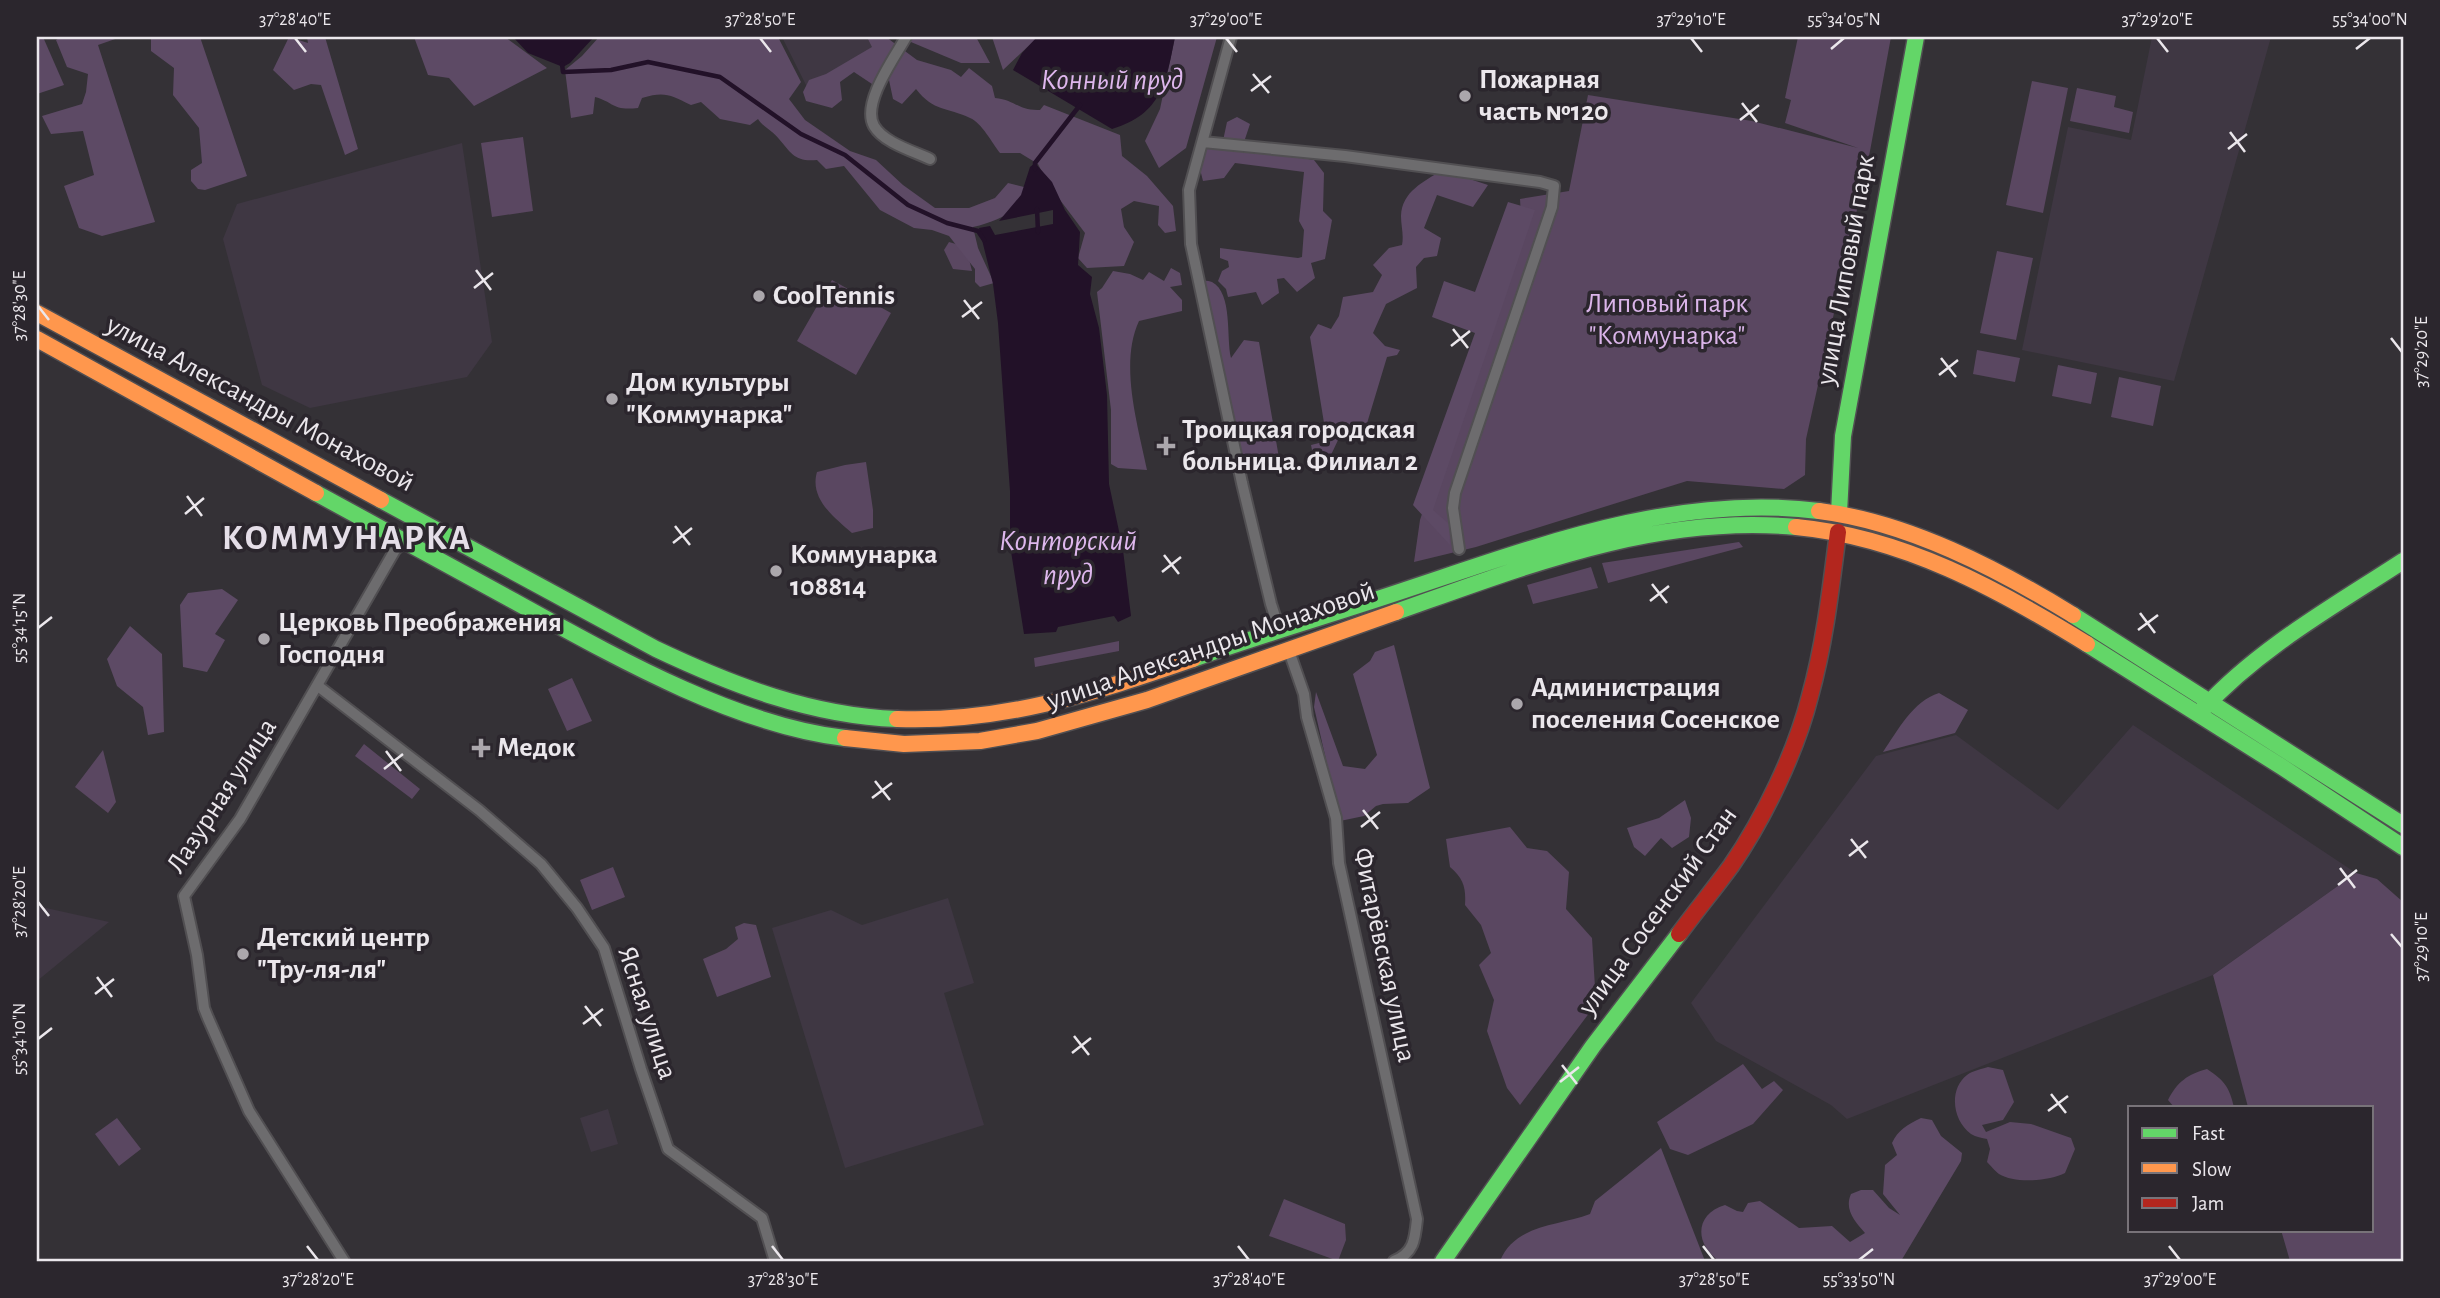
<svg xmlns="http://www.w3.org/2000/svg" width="2440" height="1298" viewBox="0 0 2440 1298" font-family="'Alegreya Sans',sans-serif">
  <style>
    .built { fill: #3f3743 }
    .green { fill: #5a4761 }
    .forest { fill: #5d4a65 }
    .water { fill: #221128 }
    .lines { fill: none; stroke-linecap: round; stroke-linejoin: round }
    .stream { stroke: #221128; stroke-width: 4.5 }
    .street-casing { stroke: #514f52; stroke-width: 14 }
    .fast-casing { stroke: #514f52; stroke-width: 19 }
    .slow-casing { stroke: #514f52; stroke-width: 19 }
    .jam-casing { stroke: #514f52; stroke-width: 19 }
    .street { stroke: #6d6c6e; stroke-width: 10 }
    .fast { stroke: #63d668; stroke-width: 16 }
    .slow { stroke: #ff974d; stroke-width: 16 }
    .jam { stroke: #b3261e; stroke-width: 16 }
    .ticks { fill: none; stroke: #ebe7ec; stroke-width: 2.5 }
    .poi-dot { fill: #aba7ac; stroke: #2b262d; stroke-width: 2.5 }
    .labels { text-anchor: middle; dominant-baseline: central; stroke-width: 7; stroke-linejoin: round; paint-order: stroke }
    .poi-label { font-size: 28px; font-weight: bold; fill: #ebe7ec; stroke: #2b262d; text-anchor: start }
    .street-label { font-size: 28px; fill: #ebe7ec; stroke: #2b262d }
    .park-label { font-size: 28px; fill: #dbb5ea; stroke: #2b262d }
    .water-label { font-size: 30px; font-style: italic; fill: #deb7ed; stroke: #2b262d }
    .district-label { font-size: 35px; font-weight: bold; letter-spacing: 2px; fill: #e5dee8; stroke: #2b262d }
    .neatline { fill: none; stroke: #ebe7ec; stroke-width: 2.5 }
    .ticks-label { font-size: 18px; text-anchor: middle; fill: #ebe7ec }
  </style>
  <rect width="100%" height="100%" fill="#343136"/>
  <!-- built -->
  <path class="built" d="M782,37h98l5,4 -78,46z
    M2152,37l26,3 6,-3h87l-97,344 -152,-31 46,-223 63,13z
    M462,143l30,199 -25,35 -157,31 -48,-23 -39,-146 14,-35z
    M2133,725l223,148 -143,102 -366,144 -16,-14 -115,-64 -25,-38 185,-247 80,-21 102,75z
    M948,898l26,85 -30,10 40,132 -139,43 -73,-240 59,-18 31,15z
    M37,906l72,16 -72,59z
    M608,1109l10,35 -27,8 -11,-34z"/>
  <!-- green -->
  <path class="green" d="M1798,37h93l-21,114 -64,288 -1,36 -21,14 -97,-8 -211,66 -62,15 6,-42 101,-304 -1,-17 49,-8 19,-96 164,26 106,27 -73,-25 6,-23 -6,-2z
    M2032,81l36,7 -25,125 -37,-8z
    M2077,88l39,8 -2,11 19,5 -4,21 -59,-12z
    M523,137l10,74 -41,6 -11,-74z
    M949,242l17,5 6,24 -19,-2 -9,-19z
    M1997,251l36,7 -17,82 -36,-7z
    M832,280l59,33 -35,62 -59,-34z
    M1977,350l43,8 -5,24 -42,-8z
    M2058,365l39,8 -6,31 -39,-8z
    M2119,377l42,9 -8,40 -42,-9z
    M866,462l7,48v18l-21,5c-17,-15 -43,-34 -35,-61l28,-7z
    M1739,542l4,5 -135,36 -6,-20z
    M1591,567l7,21 -65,16 -6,-19z
    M1119,641v10l-84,16 -1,-9z
    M572,678l20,43 -25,10 -19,-42z
    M364,744l56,45 -8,10 -57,-43z
    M103,750l13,52 -8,11 -33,-26z
    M1510,827l17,21 20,3 22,21 -3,37 26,29 4,66 -76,101 -13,-17 -20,-57 7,-31 -15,-35 12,-12 -10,-28 -16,-20c1,-17 -1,-26 -15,-38l-4,-28z
    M613,867l12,30 -33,13 -12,-30z
    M2356,873l21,6 26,23v359h-113l-9,-31h91v-123h-124l-35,-132z
    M744,923l12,2 15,52 -54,20 -14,-38 23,-10 12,-10 -3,-12z
    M1743,1064l19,25 12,-8 9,9 -30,34 -65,31 -18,-6 -13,-27z
    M1988,1067l15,3 11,32 -11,18 -21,5 4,7 24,-10 21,2 40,14 4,11 -10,24c-16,8 -50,11 -66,1 -4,-3 -9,-9 -12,-12l3,-13 -3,-10c-5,-1 -11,-2 -16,-5 -18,-13 -23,-44 -4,-59 5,-4 15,-6 21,-8z
    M2207,1069c18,12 22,18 27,38h-60l-6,-7c9,-18 20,-26 39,-31z
    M117,1118l24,31 -22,17 -24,-32z
    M1284,1199l61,25 1,16 -8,21 -69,-25z"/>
  <!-- forest -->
  <path class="forest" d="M43,37l21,48 -27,9v-56z
    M61,37h60l-23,8 57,177 -53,14 -23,-8 -15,-42 30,-11 -11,-44 -32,3 -9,-18 40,-12 4,-12 2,-18 -21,-7 -11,-27z
    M151,37h49l47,139 -42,14 -7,-1 -7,-8v-11l11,-7 -3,-35 -26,-33 1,-27 -23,-17z
    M289,37l19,6 -1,-6h18l33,112 -13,6 -24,-70 -10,-1 -17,6 -21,-20z
    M414,37h91l42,31 -73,38 -25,-28 -21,-3z
    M599,37h179l23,45 -12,17 16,21 45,31 26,9 27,25 32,23h34l26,-10 13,-15 16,4 6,11c-18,15 -34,24 -57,29l5,21 16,35 -14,4 -5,-5v-13l-26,-33 -17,-6 -18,-2 -34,-18 -36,-44 -18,3 -9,-9c-22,2 -25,-6 -38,-21 -6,-8 -15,-11 -21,-20l-8,6 -30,-6 -19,-17 -10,3c-21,-10 -26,-14 -49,-7l-4,10c-26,3 -24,-6 -43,-11l-2,17 -22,4 -6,-48 17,-14z
    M867,37h19l31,23 34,10 10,7 8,-9 23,18 3,12c21,2 23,13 45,12l4,-5 76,30 2,21 25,20 26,30 3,25 -11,2 -7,-8 1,-19 -25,-5 -13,8 3,18 10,15 -10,24 -37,2 -9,-10 7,-25 -37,-49 -10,-20 -18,-11h-20c-8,-10 -18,-30 -30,-35 -23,-11 -36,-6 -54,-29l-14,15 -9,-5 -4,-19 -14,6 -21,-14 -14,10 2,18 -10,8 -26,-7 -3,-9 6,-12 17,-6 46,-27z
    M899,37h77l14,26h-29z
    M992,37h46l-35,33z
    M1175,37h42l-31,111 -27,20 -14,-27 15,-32z
    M1237,117l13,7 -8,24 72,12 10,13 -1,38 9,9 -7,39 -14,4 4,15 -18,14 -13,-14 -7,1 2,14 -17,12 -6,-13 -28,5 -2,-8 -8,-8 4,-10 7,-4 -1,-6 -8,-3v-10l78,10 4,-1 2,-27 -5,-9 5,-49 -69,-9 -11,15 -21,3 -3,-12 4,-21 17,2 6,-28z
    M1442,170l46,15 -15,22 -36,-12 -13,33 17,10 -4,18 -13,2 -8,9 1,21 -31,16 -13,29 12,13 15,4 -3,5 -10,2 -22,73 -26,8 -9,19 -16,3 -3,-15 20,-5 -6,-11 -15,-92 8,-13 13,5 8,-13 4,-19 30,-5 9,-17 -9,-10 16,-17 13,-3c2,-10 -1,-19 -1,-29 1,-25 23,-34 41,-46z
    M1508,202l27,8 -102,300 16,14 1,21 -37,-40 62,-172 -43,-16 12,-36 31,11z
    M1171,268l9,5 2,12 -12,2 12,13v11l-43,10c-20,43 -1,104 8,149l-29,-2 -7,-4v-54l-14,-118 5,-4 11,-17 17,3 13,6 6,-8 15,9z
    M1195,281c5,0 13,-1 17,1 21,11 14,56 19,76l13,-18 15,2 20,116 -44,12z
    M222,589l16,11 -23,34 10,6 -18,32 -24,-5 -3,-62 8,-12z
    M130,626l32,28 2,78 -16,3 -5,-28 -26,-21 -10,-27z
    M1394,645l36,143 -22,15 -25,1 -7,2 -12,10 -24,5 -26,-114 2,-15 27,74 22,3 12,-14 -24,-81 17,-13 5,-9z
    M1939,693l29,17 -13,23 -72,19c15,-22 30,-51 56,-59z
    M1685,800l6,18 -2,19 -17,11 -11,-10 -16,18 -11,-9 -7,-19 32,-10z
    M1921,1118l11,2 9,16 21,17 -1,8 -60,100h-182c-25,-18 -24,-47 6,-56l12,6 6,1 5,-9 12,-2 39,27 33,-2 18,16 15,-9c-10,-12 -21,-23 -14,-39l10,-4h12l16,18 11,7 -17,-21 2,-29 12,-10 -5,-12c6,-13 15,-18 29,-25z
    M1661,1148l44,113h-205c15,-37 59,-35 90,-47l5,-13z"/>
  <!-- water -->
  <path class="water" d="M513,37h81l-24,26 -7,4 -35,-14z
    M1037,37h138c-9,45 -13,77 -63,92l-99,-59 9,-17z
    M1035,163l17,19 13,28 15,22 -2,33 14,12 -2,17 9,34 8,67 2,89 14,66 8,66 -13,6 -4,-6 -56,11 -2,5 -32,2 -14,-89v-54l-12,-168 -5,-39 -14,-56 11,-2 5,9 58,-11v-14l-54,11 22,-26 9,-28z"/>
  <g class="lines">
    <!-- stream -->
    <path class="stream" d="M562,64l1,8 48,-2 37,-8 72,15 81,57 44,21 63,50 39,18 31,8 6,9
      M1035,169v-6l45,-58
      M1037,209l1,23"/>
    <defs>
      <path id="street" d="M906,37c-11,20 -45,66 -32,89 10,17 39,25 56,33
        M1231,37l-42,153 2,54 51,239 29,121 8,25
        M1203,142l142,14 195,26 14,4 -2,21 -97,286 -2,15 6,41
        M1289,651l15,43 3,23 29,101 3,45 78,356c-2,20 -3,34 -23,42
        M318,686l161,124 62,54 36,44 27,40 37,121 27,80 94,69 13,43
        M344,1261l-95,-150 -41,-93 -4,-10 -7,-53 -13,-59 56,-77 155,-269 28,-27"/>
      <path id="fast" d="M316,493c65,36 131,71 196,107 98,54 221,125 333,138
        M381,500l275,149c76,36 156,67 241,70
        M1839,513l4,-77 73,-399
        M1396,612c130,-46 260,-98 400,-85
        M2073,615l330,210
        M2087,644l195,123 121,80
        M1193,659c70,-25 141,-45 212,-69 133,-44 271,-97 414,-79
        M2203,709c56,-61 131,-103 200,-148
        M1443,1261l150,-215 86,-112"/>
      <path id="slow" d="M37,313l344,187
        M37,339l279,154
        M1819,511c89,11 179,58 254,104
        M1796,527c107,10 202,62 291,117
        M897,719c106,4 197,-26 296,-60
        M845,738l59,6 76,-3 57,-10 110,-31 249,-88"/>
      <path id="jam" d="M1679,934c17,-23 35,-45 52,-68 33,-48 65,-114 79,-170 15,-54 21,-109 28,-164"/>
    </defs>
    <!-- street casing -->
    <use href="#street" class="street-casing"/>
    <!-- fast casing -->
    <use href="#fast" class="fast-casing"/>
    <!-- slow casing -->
    <use href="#slow" class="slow-casing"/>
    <!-- jam casing -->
    <use href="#jam" class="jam-casing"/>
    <!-- street -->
    <use href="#street" class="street"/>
    <!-- fast -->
    <use href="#fast" class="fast"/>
    <!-- slow -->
    <use href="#slow" class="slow"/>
    <!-- jam -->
    <use href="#jam" class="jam"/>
  </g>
  <!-- ticks -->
  <path class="ticks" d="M295,38l11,14M760,38l11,14M1226,38l11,14M1691,38l11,14M2157,38l11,14M1831,49l13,-11M2356,49l14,-11M1253,74l16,19M1251,91l20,-15M1742,103l15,19M1740,120l19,-15M2230,132l15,20M2228,149l19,-15M476,270l15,20M474,288l19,-15M964,300l15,19M38,306l11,14M962,317l20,-15M1453,329l15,19M2391,338l11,14M1451,346l19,-15M1941,358l15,19M1939,375l19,-15M187,496l15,20M185,514l19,-16M675,526l15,19M673,543l19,-15M1164,555l15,19M1162,572l19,-15M1652,584l15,19M1650,601l19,-15M2140,613l15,20M38,628l14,-11M2138,630l20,-15M386,751l15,20M384,769l19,-15M875,781l15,19M872,798l20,-15M1363,810l15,19M1361,827l19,-15M1851,839l15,19M1849,856l19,-15M2340,868l15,20M2338,885l19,-15M38,902l11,14M2391,934l11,13M97,977l15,20M95,994l19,-15M585,1006l16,20M583,1024l20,-15M1074,1036l15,19M38,1039l14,-11M1072,1053l19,-15M1562,1065l15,19M1560,1082l19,-15M2051,1094l15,19M2048,1111l20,-15M307,1246l11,14M772,1246l11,14M1238,1246l11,14M1703,1246l11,14M2169,1246l11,14M1859,1260l14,-11"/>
  <!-- markers -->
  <g class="poi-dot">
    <circle cx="1465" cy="96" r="7"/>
    <circle cx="759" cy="296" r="7"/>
    <circle cx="612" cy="399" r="7"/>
    <path d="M1162.5 435.5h7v7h7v7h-7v7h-7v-7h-7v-7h7z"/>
    <circle cx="776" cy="571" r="7"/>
    <circle cx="264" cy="639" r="7"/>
    <circle cx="1517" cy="704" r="7"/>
    <path d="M477.5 737.5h7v7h7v7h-7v7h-7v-7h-7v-7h7z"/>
    <circle cx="243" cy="954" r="7"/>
  </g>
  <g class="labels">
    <!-- poi labels -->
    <g class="poi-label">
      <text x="1479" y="80">Пожарная<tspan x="1479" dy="32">часть №120</tspan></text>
      <text x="773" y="296">CoolTennis</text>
      <text x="626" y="383">Дом культуры<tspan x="626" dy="32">"Коммунарка"</tspan></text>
      <text x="1182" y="430">Троицкая городская<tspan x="1182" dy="32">больница. Филиал 2</tspan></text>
      <text x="790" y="555">Коммунарка<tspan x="790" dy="32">108814</tspan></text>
      <text x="278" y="623">Церковь Преображения<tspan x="278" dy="32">Господня</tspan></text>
      <text x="1531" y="688">Администрация<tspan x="1531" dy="32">поселения Сосенское</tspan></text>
      <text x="497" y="748">Медок</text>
      <text x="257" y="938">Детский центр<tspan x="257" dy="32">"Тру-ля-ля"</tspan></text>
    </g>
    <!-- street labels -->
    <g class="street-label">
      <text transform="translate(1846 270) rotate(-80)">улица Липовый парк</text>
      <text transform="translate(260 404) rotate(28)">улица Александры Монаховой</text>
      <text transform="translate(1211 646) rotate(-19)">улица Александры Монаховой</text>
      <text transform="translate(222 796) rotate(-57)">Лазурная улица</text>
      <text transform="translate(1658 911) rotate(-54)">улица Сосенский Стан</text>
      <text transform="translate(1384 955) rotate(78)">Фитарёвская улица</text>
      <text transform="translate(647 1013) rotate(72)">Ясная улица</text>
    </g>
    <!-- park labels -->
    <g class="park-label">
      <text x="1667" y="304">Липовый парк<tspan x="1667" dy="32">"Коммунарка"</tspan></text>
    </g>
    <!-- water labels -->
    <g class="water-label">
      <text x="1112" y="80">Конный пруд</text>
      <text x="1068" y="541">Конторский<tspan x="1068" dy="34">пруд</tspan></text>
    </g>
    <!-- district labels -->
    <g class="district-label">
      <text x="347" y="538">КОММУНАРКА</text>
    </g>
  </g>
  <!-- border -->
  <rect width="2440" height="1298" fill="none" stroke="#2b262d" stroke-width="77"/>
  <!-- legend -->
  <rect x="2128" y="1106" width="245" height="126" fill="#2b262d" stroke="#787379" stroke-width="2"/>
  <rect x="2142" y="1128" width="35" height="10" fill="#63d668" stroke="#787379" stroke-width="2"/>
  <text x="2192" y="1140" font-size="21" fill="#ebe7ec">Fast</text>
  <rect x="2142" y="1163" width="35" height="10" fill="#ff974d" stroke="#787379" stroke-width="2"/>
  <text x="2192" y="1176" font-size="21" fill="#ebe7ec">Slow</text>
  <rect x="2142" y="1198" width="35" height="10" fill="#b3261e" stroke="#787379" stroke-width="2"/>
  <text x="2192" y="1210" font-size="21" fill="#ebe7ec">Jam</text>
  <rect x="38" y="38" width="2364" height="1222" class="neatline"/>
  <g class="ticks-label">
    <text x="295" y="25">37°28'40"E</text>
    <text x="760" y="25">37°28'50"E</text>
    <text x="1226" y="25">37°29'00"E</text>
    <text x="1691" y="25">37°29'10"E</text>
    <text x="1844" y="25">55°34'05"N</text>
    <text x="2157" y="25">37°29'20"E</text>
    <text x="2370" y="25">55°34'00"N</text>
    <text transform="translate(19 306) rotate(-90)" y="6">37°28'30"E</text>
    <text transform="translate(2421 352) rotate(-90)" y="6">37°29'20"E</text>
    <text transform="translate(19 628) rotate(-90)" y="6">55°34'15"N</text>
    <text transform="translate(19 902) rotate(-90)" y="6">37°28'20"E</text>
    <text transform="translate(2421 947) rotate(-90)" y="6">37°29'10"E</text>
    <text transform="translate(19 1039) rotate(-90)" y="6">55°34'10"N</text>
    <text x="318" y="1285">37°28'20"E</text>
    <text x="783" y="1285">37°28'30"E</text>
    <text x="1249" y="1285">37°28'40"E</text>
    <text x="1714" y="1285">37°28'50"E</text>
    <text x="1859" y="1285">55°33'50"N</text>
    <text x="2180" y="1285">37°29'00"E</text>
  </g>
</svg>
